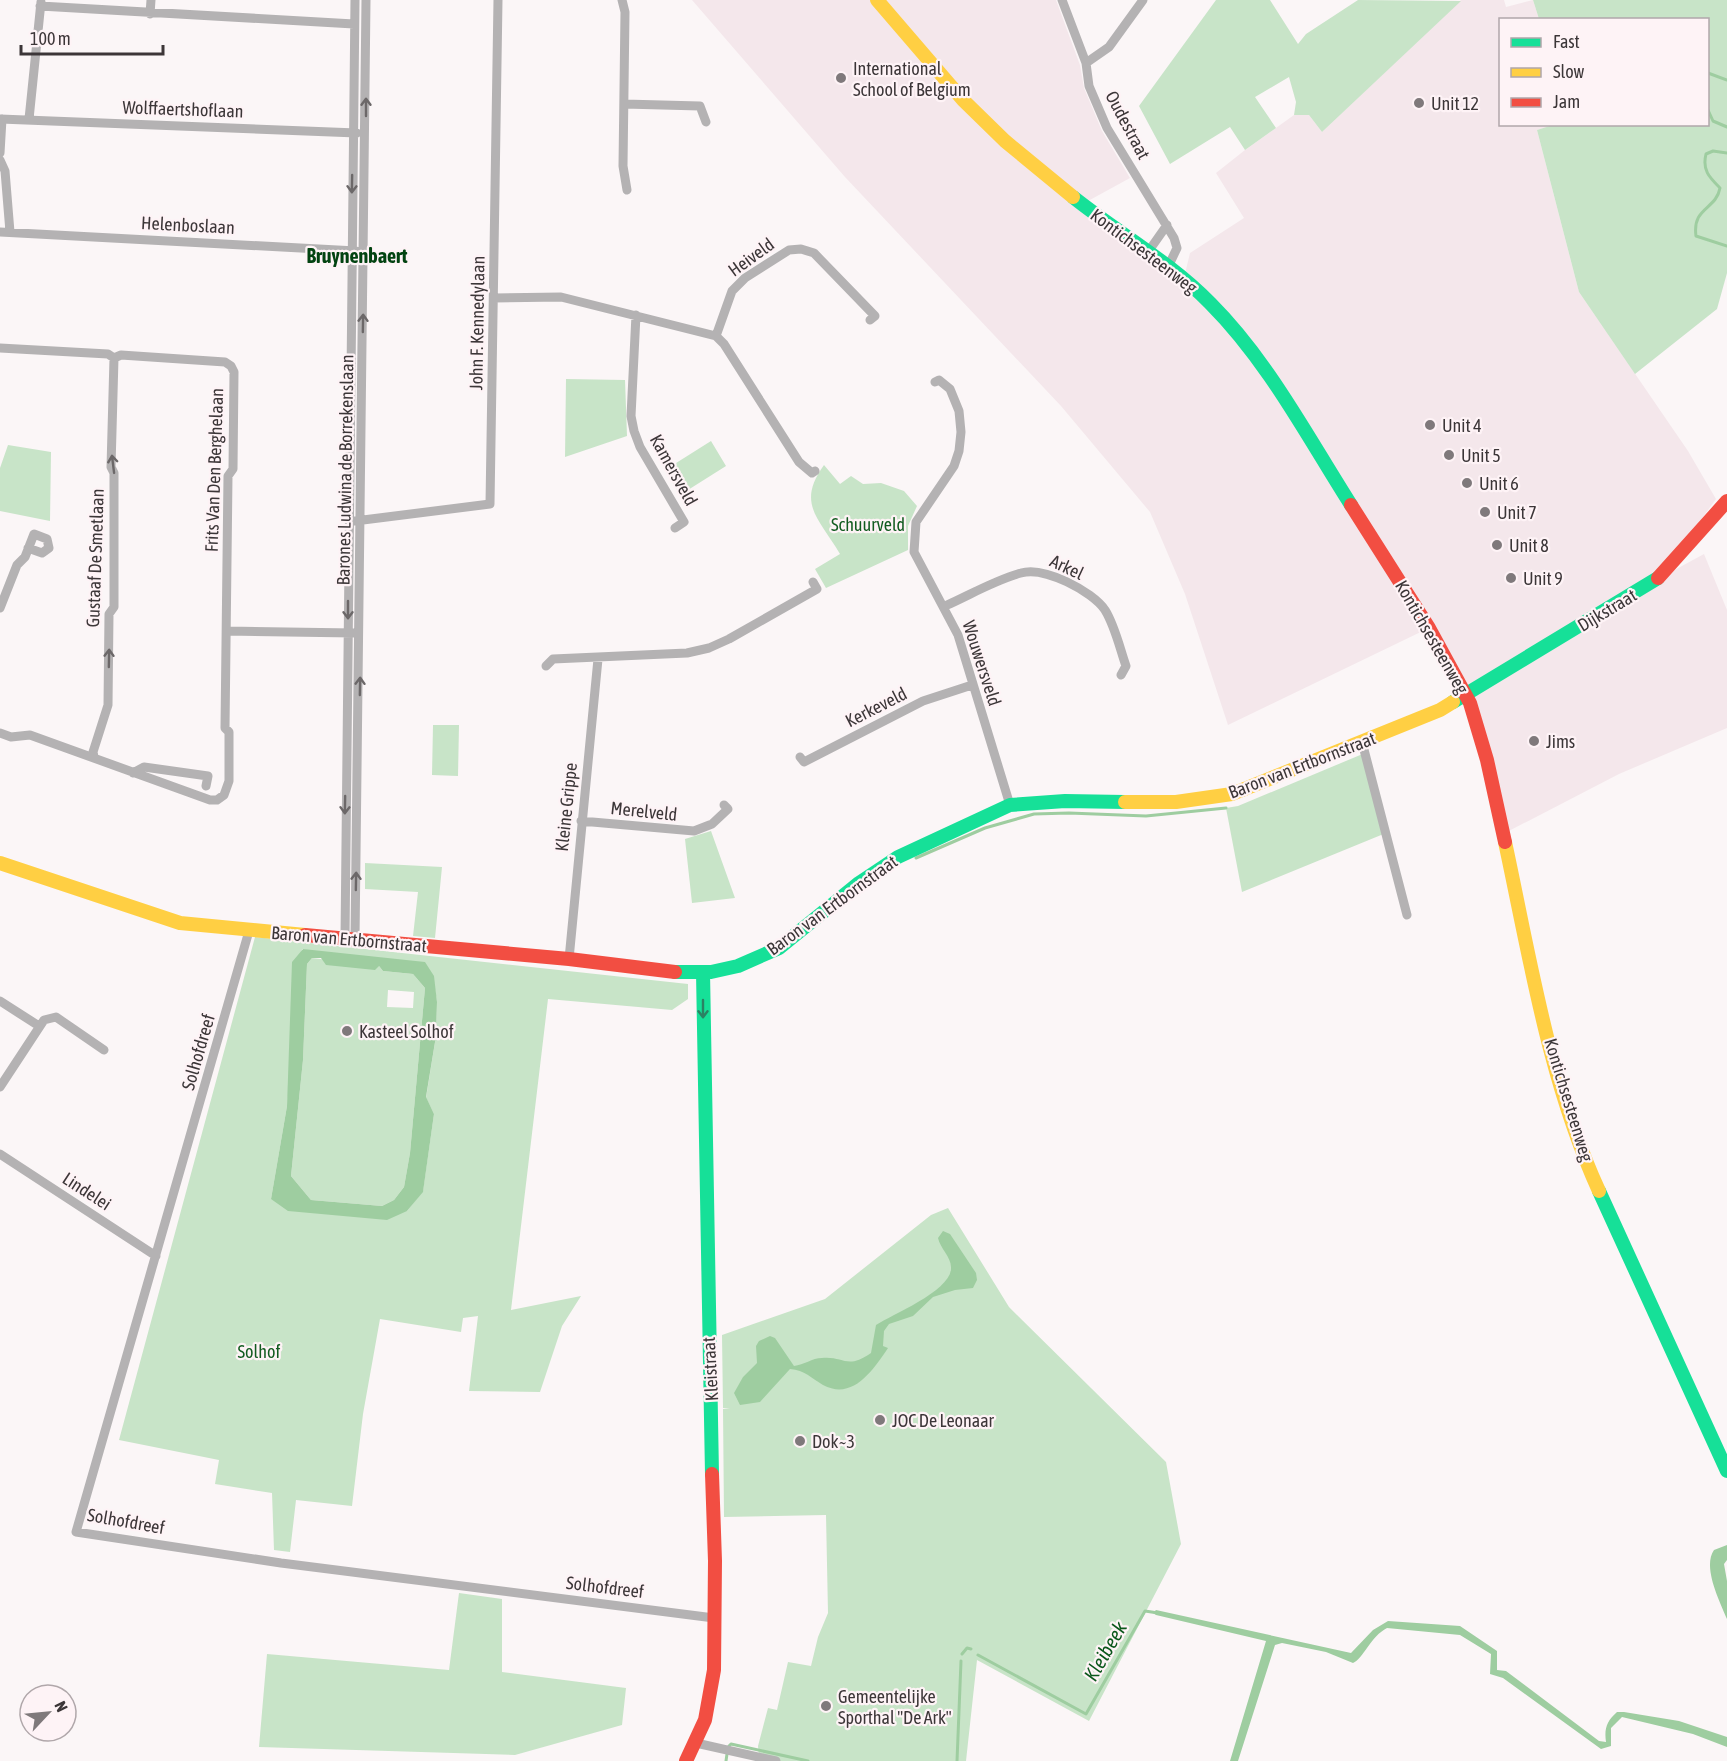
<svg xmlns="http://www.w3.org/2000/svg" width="1727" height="1761" viewBox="0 0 1727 1761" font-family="'Asap Condensed',sans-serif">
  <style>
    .built { fill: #f4e7eb }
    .green { fill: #c8e4c8; fill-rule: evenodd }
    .water { fill: #9ecda0; fill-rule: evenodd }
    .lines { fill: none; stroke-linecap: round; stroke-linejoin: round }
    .stream { stroke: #9ecda0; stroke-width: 3 }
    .street { stroke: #b4b2b3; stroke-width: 9 }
    .fast { stroke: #16e098; stroke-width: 14 }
    .slow { stroke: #ffcf43; stroke-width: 14 }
    .jam { stroke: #f24e42; stroke-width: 14 }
    .oneway { stroke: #6c6869 }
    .oneway2 { stroke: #2b8263 }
    .poi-dot { fill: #7f797b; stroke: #fef3f6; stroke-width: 2 }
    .labels { text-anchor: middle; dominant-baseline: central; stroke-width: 4.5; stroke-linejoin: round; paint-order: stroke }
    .poi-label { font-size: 18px; fill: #3c3638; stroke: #fef3f6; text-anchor: start }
    .street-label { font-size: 18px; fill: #3c3638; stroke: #fef3f6 }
    .park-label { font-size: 18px; fill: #125c20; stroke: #fef3f6 }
    .neighbourhood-label { font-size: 20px; font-weight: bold; fill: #024311; stroke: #fef3f6 }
    .water-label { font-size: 20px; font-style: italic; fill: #0b571b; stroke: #fef3f6 }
  </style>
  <rect width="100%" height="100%" fill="#fbf6f7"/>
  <!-- built -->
  <path class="built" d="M692,0h364l24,65 4,23 18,43 28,47 -42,23 96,77 6,-25 54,-35 -28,-45 29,-23 49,-35h15l13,17 139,-132h43l2,7 27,-7 6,19 -39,1v104l56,1 -19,5 42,162 109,159 28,48 -58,80 46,-25 23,56v118l-108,46 -116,60 -26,-111 -48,-95 -201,97 -43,-131 -35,-82 -89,-106 -216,-229z"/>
  <!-- green -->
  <path class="green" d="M1216,0h54l28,44 8,-10 52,-34 103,1 -139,131 -13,-17h-15l2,-13 -7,-25 -34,20 21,31 -31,22 -15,-23 -60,37 -31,-58z
    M1533,0h194v273l-10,36 -82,65 -56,-82 -42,-162 19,-6h152v-104l-169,-1z
    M566,379l59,1 2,56 -62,21z
    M711,441l15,25 -46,29 -15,-25z
    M8,445l43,7 -1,69 -50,-10v-43z
    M824,465l16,19 11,-8 12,8 18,-1 23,8 13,15 -9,20v24l-82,38 -11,-19 25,-15c-21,-36 -44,-50 -16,-89z
    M433,725h26l-1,51 -26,-1z
    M1365,753l21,80 -144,59 -16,-84 12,-2z
    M711,831l24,67 -43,5 -7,-64z
    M365,863l77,4 -7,71 -22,-2 5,-44 -53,-3z
    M255,937l433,47v15l-16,11 -124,-11 -37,311 70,-14 -19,30 -22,66 -71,-1 9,-75 -15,2 -2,14 -81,-13 -17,95 -11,92 -56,-6 -6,52 -16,-2 -2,-57 -57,-9 4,-24 -100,-20zM302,949l131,27 4,26 -1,34 -10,62 8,16 -11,77 -16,20 -136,-12 16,-93z
    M312,958l67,8 4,5 30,3 12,14 -15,165 -6,34 -10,13 -12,6 -71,-6 -20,-24 12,-116 4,-96zM388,990l26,2 -1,16 -26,-1z
    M948,1208l61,99 157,155 15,82 -92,177 -112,-61 -11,101h-190l-17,-4 -1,-11 10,-38 9,2 11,-48 23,4 7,-29 10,-24 -2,-98 -102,2 -1,-108 7,-1h-7l-1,-73 103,-36 106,-84z
    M459,1593l43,6v73l124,16 -4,37 -107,30 -256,-8 8,-93 182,16z"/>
  <!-- water -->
  <path class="water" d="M303,949l122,13 9,14 3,26 -1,34 -10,61 8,17 -11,78 -16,19 -20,9 -99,-9 -17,-12 16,-93 5,-144zM312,958h9l5,7 49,5 4,-4 4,5 30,3 12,14 -15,165 -6,34 -10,13 -12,6 -71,-6 -20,-24 12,-116 4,-96z
    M943,1231l7,3 26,39 1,7 -4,8 -18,2 -22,7 -20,19 -24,8 -5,7 -1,15 5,2c-15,22 -35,53 -65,37 -12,-7 -18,-15 -33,-16l-30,33 -20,3 -6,-12 9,-16 14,-14 -1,-17 3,-5 11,-5 5,2 19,28c10,-1 18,-8 28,-8 22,-2 25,12 49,-5l5,-28c17,-11 77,-35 75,-58 0,-10 -11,-19 -13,-29z
    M1727,1545v15l-3,4 3,17v38c-7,-17 -25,-52 -13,-69z
    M1156,1610l195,43 22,-23 15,-9 72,5 37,25v19l9,1 93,70 7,1c-2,-14 1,-21 11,-30h7l55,9 48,16v10l-34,-13 -71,-17 -11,11v18l-10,3 -98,-71 -13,-4 1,-20 -31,-19 -73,-7c-16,8 -24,31 -34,35l-27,-11 -44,-9 -7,2 -37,116h-8l36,-120 -110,-26 -3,-2z"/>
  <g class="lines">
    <!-- stream -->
    <path class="stream" d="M1708,73l19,7
      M1708,110l5,11 14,6
      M1727,153l-14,-2 -7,3c-4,16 3,23 14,34 -4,22 -28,19 -24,48l31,10
      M916,858l69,-30 49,-14 35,-1 77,3 80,-8
      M962,1654l5,-6 4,1
      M978,1655l108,59 59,-103 13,2
      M729,1746l2,-2 77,17
      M726,1761l1,-7
      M957,1761l4,-100"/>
    <!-- street -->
    <path class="street" d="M622,0l3,12 -2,154 4,24
      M1062,0l24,63 3,23 18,42 67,110 3,10 -9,19
      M40,6l314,18
      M150,14l1,-14
      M1086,63l23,-16 34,-47
      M624,104l76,2 6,16
      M0,119l357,14
      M29,119l12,-117
      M0,153l2,-34
      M0,160l5,11 5,61
      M0,232l356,19
      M1148,252l19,-27
      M494,298l67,-1 155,39 8,8 75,118 13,11 3,-2
      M636,315l-5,101 3,15 6,16 44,75 -9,6
      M716,336l16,-45 13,-13 44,-28 12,-1 13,4 61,63 -5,4
      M0,348l108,6 6,4 7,-3 104,7 6,4 3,6 -1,97 -5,7 -3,252 4,4v49l-5,14 -7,5h-7l-180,-65 -19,2 -11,-4
      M935,382l4,-2 11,9 9,22 2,21 -2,19 -5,15 -38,56 -2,30 44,83 52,170
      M355,521l135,-17 8,-504
      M945,606c25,-11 50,-26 76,-33 23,-7 71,18 84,37 10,16 15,39 21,56l-5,9
      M0,608l17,-43 8,-8 9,-23 13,5 2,9 -7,5 -14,-5
      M227,631l127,2
      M546,666l7,-7 134,-6 22,-5 20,-9 88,-50 -4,-7
      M1362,742l45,173
      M94,757l-1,-5 15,-47 1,-91 5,-7v-134l-3,-6 3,-109
      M800,757l4,5 119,-61 49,-16
      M133,773l11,-6 64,9 -2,10
      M581,821l113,10 18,-7 16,-15 -4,-4
      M249,931l-173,601 205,31 433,55
      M345,938l10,-938
      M355,940l11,-940
      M569,959l29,-300
      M0,1001l39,25
      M0,1087l44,-67 12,-3 48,33
      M0,1154l156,102
      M696,1743l80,18"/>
    <!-- fast -->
    <path class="fast" d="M1073,197c45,36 97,65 137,106 58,58 97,133 141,202
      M1453,702l205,-124
      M675,972h36l27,-6 41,-18 80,-65 39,-26 112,-52 55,-4 60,1
      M703,972l9,502
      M1599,1191l128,280"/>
    <!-- slow -->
    <path class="slow" d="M877,0l86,100 42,41 68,56
      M1125,802h51l56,-8 208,-84 13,-8
      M1505,842c25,116 44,240 94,349
      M0,863l180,60 125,12"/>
    <!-- jam -->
    <path class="jam" d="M1351,505l78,123 41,75 17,57 18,82
      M1658,578l69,-77
      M305,935l264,24 106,13
      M686,1761l19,-41 9,-50 1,-109 -3,-87"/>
  </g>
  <!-- one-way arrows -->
  <defs><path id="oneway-shaft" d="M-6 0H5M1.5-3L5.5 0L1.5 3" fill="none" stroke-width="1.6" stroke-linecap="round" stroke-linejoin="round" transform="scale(1.5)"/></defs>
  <g class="oneway">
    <use href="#oneway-shaft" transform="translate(366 107) rotate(-90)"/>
    <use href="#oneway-shaft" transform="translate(352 184) rotate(91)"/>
    <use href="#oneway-shaft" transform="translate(363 323) rotate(-89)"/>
    <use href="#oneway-shaft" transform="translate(113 464) rotate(-97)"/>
    <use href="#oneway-shaft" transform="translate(348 610) rotate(90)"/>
    <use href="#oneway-shaft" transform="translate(109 658) rotate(-89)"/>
    <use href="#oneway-shaft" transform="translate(360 686) rotate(-89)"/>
    <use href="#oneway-shaft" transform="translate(345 805) rotate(91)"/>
    <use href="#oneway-shaft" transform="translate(356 881) rotate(-89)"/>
  </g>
  <use class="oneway2" href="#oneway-shaft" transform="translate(703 1009) rotate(90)"/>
  <!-- markers -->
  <g class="poi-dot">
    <circle cx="841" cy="78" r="6"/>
    <circle cx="1419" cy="103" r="6"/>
    <circle cx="1430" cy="425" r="6"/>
    <circle cx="1449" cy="455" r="6"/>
    <circle cx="1467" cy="483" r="6"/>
    <circle cx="1485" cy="512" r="6"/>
    <circle cx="1497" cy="545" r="6"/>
    <circle cx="1511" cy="578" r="6"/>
    <circle cx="1534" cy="741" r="6"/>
    <circle cx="347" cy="1031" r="6"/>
    <circle cx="880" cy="1420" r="6"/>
    <circle cx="800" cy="1441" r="6"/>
    <circle cx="826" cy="1706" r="6"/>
  </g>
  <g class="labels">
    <!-- poi labels -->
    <g class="poi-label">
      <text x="853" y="68">International<tspan x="853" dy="21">School of Belgium</tspan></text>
      <text x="1431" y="103">Unit 12</text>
      <text x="1442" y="425">Unit 4</text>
      <text x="1461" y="455">Unit 5</text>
      <text x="1479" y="483">Unit 6</text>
      <text x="1497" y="512">Unit 7</text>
      <text x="1509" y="545">Unit 8</text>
      <text x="1523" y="578">Unit 9</text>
      <text x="1546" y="741">Jims</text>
      <text x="359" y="1031">Kasteel Solhof</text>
      <text x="892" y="1420">JOC De Leonaar</text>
      <text x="812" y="1441">Dok~3</text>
      <text x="838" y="1696">Gemeentelijke<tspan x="838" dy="21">Sporthal "De Ark"</tspan></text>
    </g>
    <!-- street labels -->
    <g class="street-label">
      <text transform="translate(183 109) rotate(2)">Wolffaertshoflaan</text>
      <text transform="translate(1128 125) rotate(62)">Oudestraat</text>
      <text transform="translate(188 225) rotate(3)">Helenboslaan</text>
      <text transform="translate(1144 251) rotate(37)">Kontichsesteenweg</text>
      <text transform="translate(751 257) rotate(-36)">Heiveld</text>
      <text transform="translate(477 323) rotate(-89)">John F. Kennedylaan</text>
      <text transform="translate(214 470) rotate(-88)">Frits Van Den Berghelaan</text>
      <text transform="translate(345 470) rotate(-89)">Barones Ludwina de Borrekenslaan</text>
      <text transform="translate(674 470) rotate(61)">Kamersveld</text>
      <text transform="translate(95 558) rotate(-88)">Gustaaf De Smetlaan</text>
      <text transform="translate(1067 567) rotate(25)">Arkel</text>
      <text transform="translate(1607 610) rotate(-31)">Dijkstraat</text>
      <text transform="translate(1432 637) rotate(60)">Kontichsesteenweg</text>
      <text transform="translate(982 663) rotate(72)">Wouwersveld</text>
      <text transform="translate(876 707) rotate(-27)">Kerkeveld</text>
      <text transform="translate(1302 765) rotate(-21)">Baron van Ertbornstraat</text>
      <text transform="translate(566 807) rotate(-84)">Kleine Grippe</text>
      <text transform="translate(644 811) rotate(6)">Merelveld</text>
      <text transform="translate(832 905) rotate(-36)">Baron van Ertbornstraat</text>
      <text transform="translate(349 939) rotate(5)">Baron van Ertbornstraat</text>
      <text transform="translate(198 1052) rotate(-74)">Solhofdreef</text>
      <text transform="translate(1569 1100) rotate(73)">Kontichsesteenweg</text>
      <text transform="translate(87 1191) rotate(33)">Lindelei</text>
      <text transform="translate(710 1369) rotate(-93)">Kleistraat</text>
      <text transform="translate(126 1521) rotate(10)">Solhofdreef</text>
      <text transform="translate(605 1587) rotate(7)">Solhofdreef</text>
    </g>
    <!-- park labels -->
    <g class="park-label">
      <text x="868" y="524">Schuurveld</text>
      <text x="259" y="1351">Solhof</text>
    </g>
    <!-- neighbourhood labels -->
    <g class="neighbourhood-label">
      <text x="357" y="255">Bruynenbaert</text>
    </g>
    <!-- water labels -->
    <g class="water-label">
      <text transform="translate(1105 1651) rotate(-60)">Kleibeek</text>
    </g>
  </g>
  <!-- legend -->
  <rect x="1499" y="18" width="210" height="108" fill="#fef3f6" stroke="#b0a7aa" stroke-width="1.5"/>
  <rect x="1511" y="38" width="30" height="9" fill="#16e098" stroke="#b0a7aa" stroke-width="1.5"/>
  <text x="1553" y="48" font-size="18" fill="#3c3638">Fast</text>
  <rect x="1511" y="68" width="30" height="9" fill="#ffcf43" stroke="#b0a7aa" stroke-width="1.5"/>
  <text x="1553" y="78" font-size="18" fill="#3c3638">Slow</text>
  <rect x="1511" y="98" width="30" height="9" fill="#f24e42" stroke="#b0a7aa" stroke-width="1.5"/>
  <text x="1553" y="108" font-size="18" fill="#3c3638">Jam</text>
  <!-- north arrow -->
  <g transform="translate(48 1713) rotate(64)"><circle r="28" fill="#fef3f6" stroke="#b0a7aa" stroke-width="1.5"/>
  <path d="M0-4.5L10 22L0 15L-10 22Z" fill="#7f797b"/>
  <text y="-9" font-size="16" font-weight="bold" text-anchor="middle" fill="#3c3638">N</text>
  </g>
  <!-- scale -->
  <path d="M21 45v9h142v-9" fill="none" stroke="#3c3638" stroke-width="3"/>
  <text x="30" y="45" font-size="18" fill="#3c3638" stroke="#fef3f6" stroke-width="4.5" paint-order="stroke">100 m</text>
</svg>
